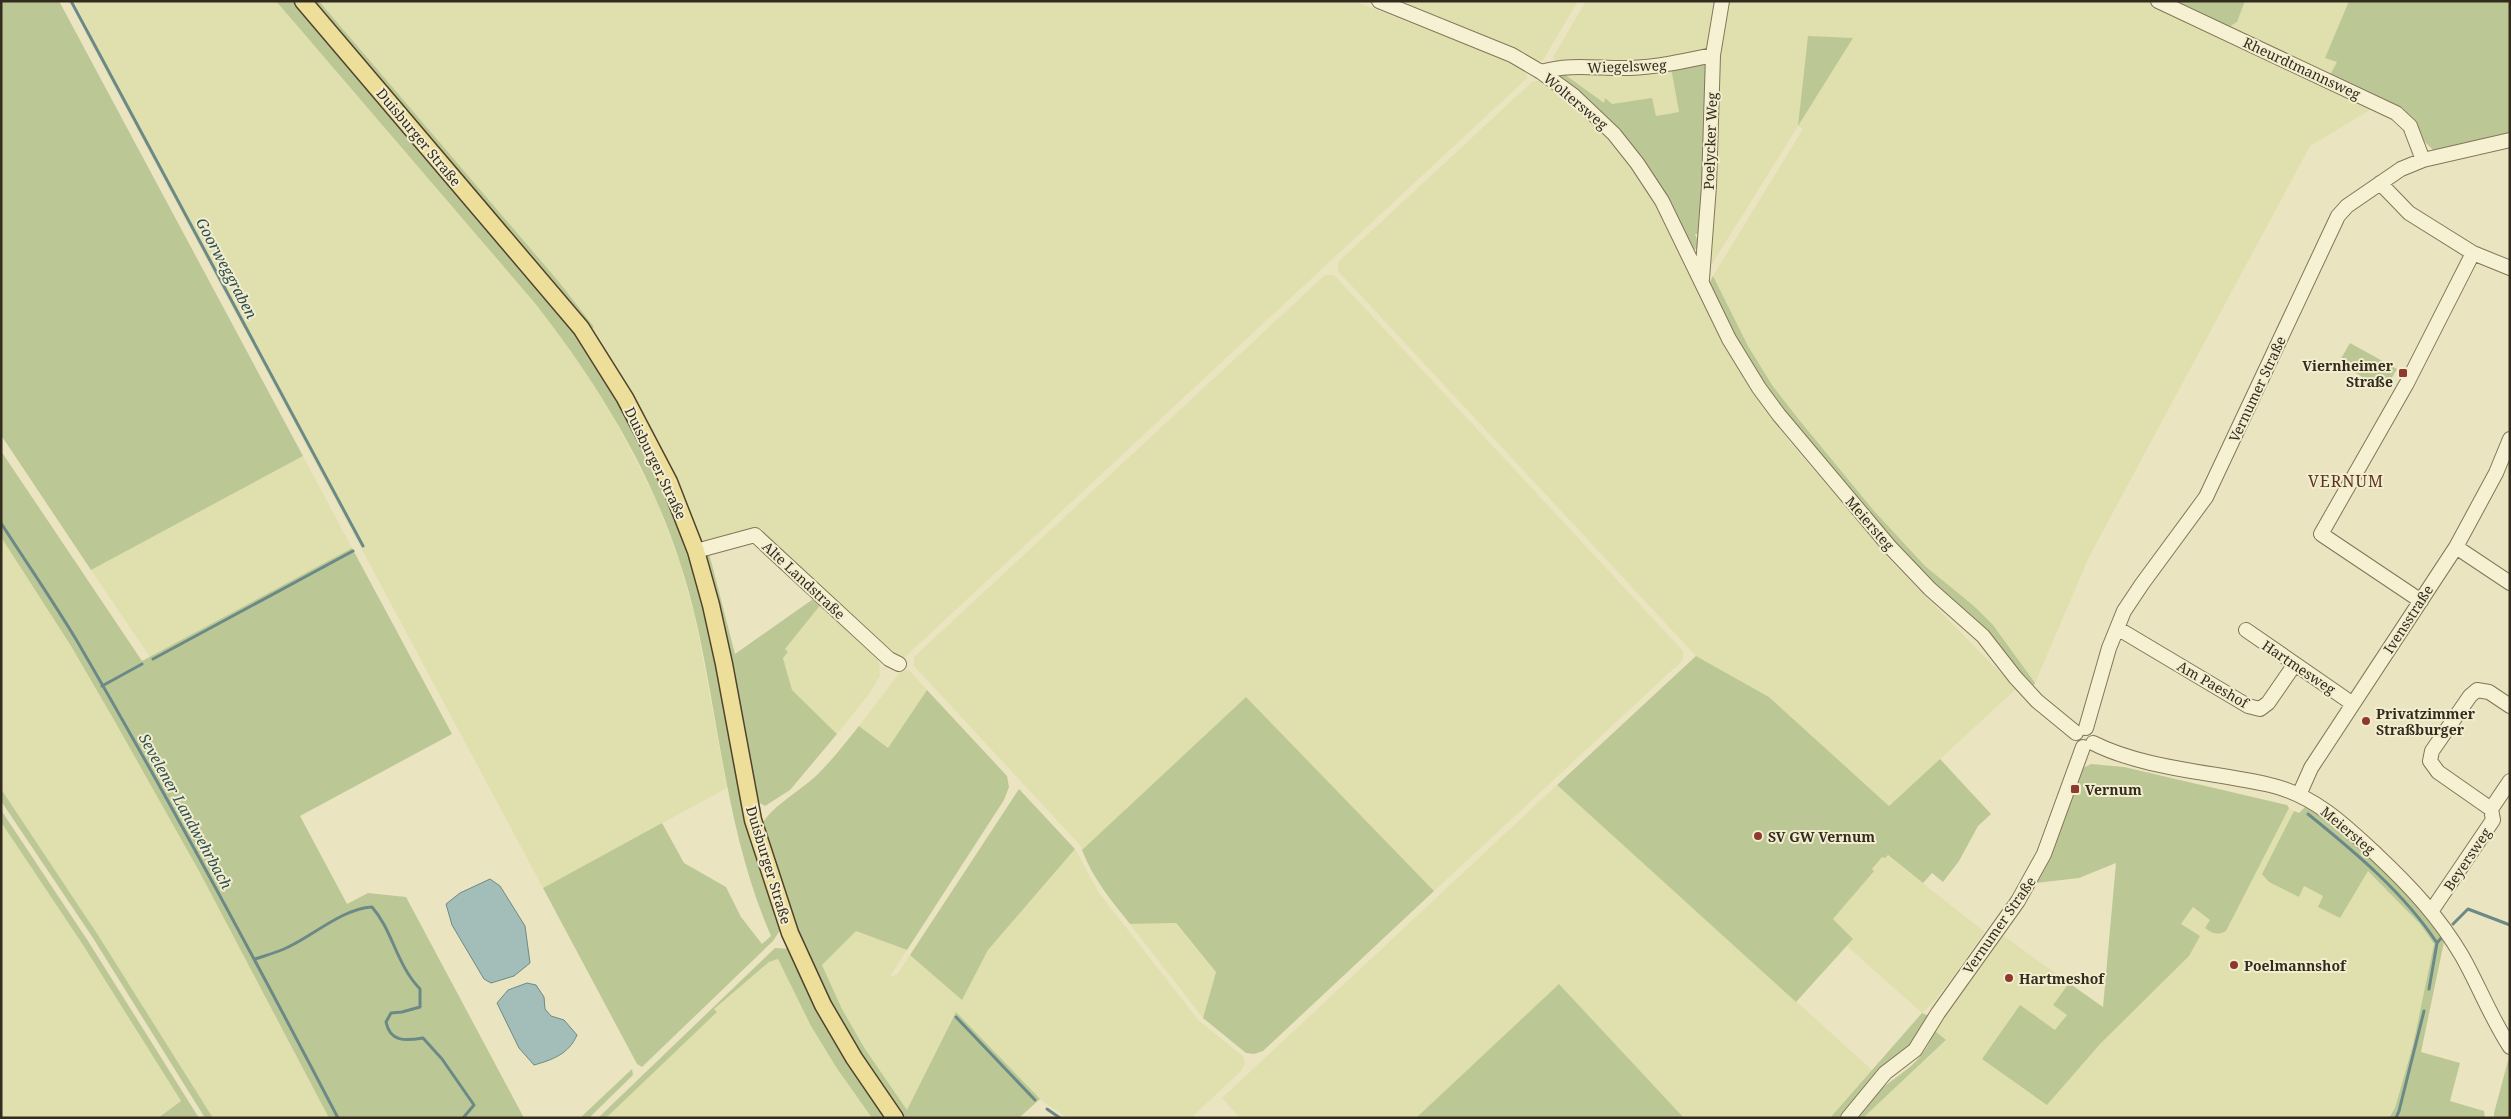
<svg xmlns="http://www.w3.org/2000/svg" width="2511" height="1119" viewBox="0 0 2511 1119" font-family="'Noto Serif',serif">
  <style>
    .farmland { fill: #e0dfae }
    .green { fill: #bbc895 }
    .water { fill: #a3bdb9; stroke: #6b8a87 }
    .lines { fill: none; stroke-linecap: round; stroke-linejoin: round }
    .stream { stroke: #6b8a87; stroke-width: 3 }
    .minor-casing { stroke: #837559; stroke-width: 16 }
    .major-casing { stroke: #50432e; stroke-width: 19 }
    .minor { stroke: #f6f1d3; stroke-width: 14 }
    .major { stroke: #edde99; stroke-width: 16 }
    .poi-dot { fill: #8e392d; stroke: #f3edcf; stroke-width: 2 }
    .labels { text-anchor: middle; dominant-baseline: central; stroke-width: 4; stroke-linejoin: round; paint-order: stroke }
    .street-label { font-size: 14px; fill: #332b1d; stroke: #f3edcf }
    .poi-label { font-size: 14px; font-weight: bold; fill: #332b1d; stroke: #f3edcf; text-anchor: start }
    .water-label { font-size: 15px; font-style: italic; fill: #2d5052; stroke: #f3edcf }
    .quarter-label { font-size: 16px; letter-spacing: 1px; fill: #5d341f; stroke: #f3edcf }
  </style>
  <rect width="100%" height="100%" fill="#ebe4c0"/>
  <!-- farmland -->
  <path class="farmland" d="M74,1h202l258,301 37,47 33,49 53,104 23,61 15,54 32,171 -184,100 -458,-856 4,-2z
    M319,1h1035l156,61 16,9 1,7 -622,579h-9l-136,-124 -13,-3 -42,14 -7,-3 -139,-259z
    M1401,1h177l-35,59 -7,1 -21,-13z
    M1586,1h132l-8,44 -8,8 -28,8 -118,2 -3,-6z
    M1727,1h421l227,106 -65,39 -221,411 -54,126 -42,-58 -19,-19 -49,-40 -50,-54 -75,-91 -28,-36 -24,-39 -35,-70 90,-147 -5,-3 -89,143 9,-223z
    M2245,1h104l-23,56 11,5 -8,16 -100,-51 8,-5z
    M1671,68l8,44 -24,4 -3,-17 -40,5 -7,-5 -1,5 -39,-30z
    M1533,81h9l45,34 24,24 22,28 24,37 63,135 31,51 35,47 102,121 128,131 -127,117 -120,-109 -73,-41 -358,-385v-9z
    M1325,275h9l349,376v9l-249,231 -188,-194 -164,153 -2,-5 -166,-179v-9z
    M303,456l49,92 -202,109 -59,-87z
    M1,537l70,109 43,74 85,151 130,247h-116l-115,-183 -97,-146z
    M822,603l52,47 5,12 1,14 -11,18 -32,40 -45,-44 -9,-32 5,-6 -3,-3z
    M909,670l18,20 -39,58 -29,-22 42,-55z
    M1557,785l315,285 -42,48h-146l-125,-134 -143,134h-176l-18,-20z
    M2289,808l5,3 -32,63 37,23 5,-11 19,10 45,-26 52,54 14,20 -21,101 -18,63 -6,10h-526l83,-77 -11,-10 7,-15 59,-82 68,49 -16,22 14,10 -12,16 -8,74 53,-61 93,-137 18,13 -6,8 8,6 6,1 7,-4z
    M1,822l82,123 98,156 -23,17h-157z
    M1075,849l24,44 100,128 44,35 2,7 -3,7 -51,48h-124l-27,-19 -87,-82 -46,93 -42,-61 -23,-40 -20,-44 34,-34 51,19 -17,26 7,-1 13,-20 52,44 26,-49z
    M1887,855l98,77 -50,69 -13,12 -75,-67 6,-7 -20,-20 40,-48 -1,-1 10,-14z
    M1175,923l41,49 -13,46 -73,-94z
    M779,959l32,67 25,41 36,51h-266l110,-106 -2,-3 55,-47z"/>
  <!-- green -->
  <path class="green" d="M1,1h58l244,455 -212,114 -90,-135z
    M276,1h20l287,339 32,53 53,102 25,66 89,366 -9,14 -131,126 -5,-3 -94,-176 119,-65 22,40 42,24 15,30 21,27 9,-8c-44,-101 -51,-210 -75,-316 -27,-119 -87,-223 -162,-318z
    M311,1h8l5,6 235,275 35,45 -4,4z
    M2170,1h75l-8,21 -8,5z
    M2349,1h161v133l-76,17 -10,-10 -11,-19 -83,-47 7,-13 -12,-4z
    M1808,36l45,2 -55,88z
    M1704,63l5,5 -8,166h-6l6,15h-11l-18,-39 -114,-131 2,-8 44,32 1,-5 7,6 40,-6 4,18 23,-4 -8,-44z
    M1713,276l35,70 24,39 28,36 75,91 50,54 49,40 19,19 42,58 -1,2 -5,1 -37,-49 -24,-25 -35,-26 -36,-38 -135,-164 -27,-44 -27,-55z
    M2350,343l47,26 -11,19 -7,-5 -3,3 -37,-24z
    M1,451l141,210 210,-113 100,186 -152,82 47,88 21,-11 38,4 118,221h-195l-130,-247 -85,-151 -43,-74 -70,-109z
    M709,553l26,101 81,-57 6,6 -37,46 3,3 -5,6 9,32 45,44 -47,56 -25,16 -10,-6 -51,-242z
    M1696,656l73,41 120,109 51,-47 51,55 -13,12 -19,35 -16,21 -11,-9 -9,10 -35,-28 -3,3 -3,-1 -10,12 2,2 -41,48 20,20 -57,63 -239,-217z
    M927,690l80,86 2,11 -5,13 -97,150 -51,-19 -34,34 20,44 23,40 42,61 49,-98 84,87 -21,19h-117l-45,-65 -51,-97 -45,-130c10,-20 40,-35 57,-52 15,-15 28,-32 41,-48l29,22z
    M1246,697l188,194 -171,160 -9,3 -8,-1 -43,-35 13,-46 -40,-49 -46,1c-19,-24 -37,-45 -48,-74z
    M2091,764l33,3 163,38 2,3 -63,123c-9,5 -13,3 -21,-3l5,-8 -17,-13 -12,17 19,12 -11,20 -89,88 -53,61 -65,-46 38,-54 35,25 12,-15 -14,-10 16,-22 34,24 13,-144 -37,15 -43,5 45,-114z
    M1,789l97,146 115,183h-8l-112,-180 -92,-137z
    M1019,789l56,60 -87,101 -26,50 -52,-45z
    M2305,807c12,6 22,15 32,23 39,32 78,70 107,112l-23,110 39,11 -10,38 34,10 1,7h-96l6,-10 18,-63 21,-101 -14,-20 -52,-53 -28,47 -22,-11 5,-11 -19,-10 -5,11 -30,-15 -7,-8 32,-63 5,2z
    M1,810l87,131 111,177h-41l23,-17 -98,-156 -82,-123z
    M775,948l16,1 97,169h-16l-36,-51 -25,-41 -33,-67 -9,3 -55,47 3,3 -111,106h-8z
    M1559,984l125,134h-268z
    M1922,1013l7,3 -9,20 -77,82h-13z
    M1935,1031l11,9 -83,78h-8c8,-9 15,-19 24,-27 26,-22 41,-25 56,-60z
    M2509,1057l1,61h-16v-5z
    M632,1069l1,6 -44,43h-9z"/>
  <!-- water -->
  <path class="water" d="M490,879l10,7 25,40 5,37 -16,13 -23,7 -7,-4 -32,-54 -6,-21 14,-11z
    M527,983l9,2 8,12 1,12 6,7 13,4 13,15c-8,19 -25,25 -43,30l-15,-17 -22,-45 11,-13z"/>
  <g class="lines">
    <!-- stream -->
    <path class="stream" d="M71,1l292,545
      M1,523c25,39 52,78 76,118 91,156 177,316 261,477
      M153,659l200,-108
      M102,686l40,-22
      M2308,814c47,38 96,79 129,129
      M2453,924l15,-15 42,16
      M255,959c9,-3 20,-6 29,-10 28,-12 57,-40 88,-42 21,24 24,57 48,82v18l-18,5 -11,1 -5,9c4,20 19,19 37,16l19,21 32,46 -11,13
      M2429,989l8,-46 5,-6
      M956,1017l79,83
      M1047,1109l13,9
      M2396,1118l3,-7 25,-100"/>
    <defs>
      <path id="minor" d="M1379,1l133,54 29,17 33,24 40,38 23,29 25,38 67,138 30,49 20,27 110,131 41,43 53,47 32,41 22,24 39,32
        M2158,1l238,112 14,13 13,34
        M1541,72c29,-9 59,-3 88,-4 29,-1 56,-7 84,-13
        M2380,183l29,30 64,40 37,15
        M1702,279l7,-93 4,-131 9,-54
        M2456,547l54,36
        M696,551l59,-16 134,124 10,5
        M2421,601l-100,-67 86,-151 66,-130
        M2117,628l131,78 12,3 8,-6 27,-39
        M2246,630l107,74
        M2086,728l23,-80 15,-37 18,-27 64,-87 132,-281 9,-10 54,-37 22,-9 87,-20
        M2093,743c51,26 121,29 177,42 44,10 75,40 107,70 33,31 62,62 85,101 17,30 29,62 48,91
        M2299,795l12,-27 145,-221 40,-74 14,-34
        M2491,809l-53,-37 -8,-11 2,-10 38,-55 7,-6 12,2 21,14
        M2432,910l61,-90 -2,-11 19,-28
        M1848,1118l37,-45 30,-23 23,-37 80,-112 26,-47 39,-107"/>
      <path id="major" d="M303,1l278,327 44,70 44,84 27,69 15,54 13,59 29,156 37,113 33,72 31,53 41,60"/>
    </defs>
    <!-- minor casing -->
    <use href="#minor" class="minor-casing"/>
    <!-- major casing -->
    <use href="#major" class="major-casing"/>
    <!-- minor -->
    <use href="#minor" class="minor"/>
    <!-- major -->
    <use href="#major" class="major"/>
  </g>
  <!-- markers -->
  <g class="poi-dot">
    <rect x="2398" y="368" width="10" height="10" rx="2.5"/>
    <circle cx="2366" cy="721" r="5"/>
    <rect x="2070" y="784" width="10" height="10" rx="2.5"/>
    <circle cx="1758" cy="836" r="5"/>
    <circle cx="2234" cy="965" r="5"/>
    <circle cx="2009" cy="978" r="5"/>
  </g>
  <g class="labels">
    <!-- street labels -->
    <g class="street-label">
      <text transform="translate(1627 66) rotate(-2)">Wiegelsweg</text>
      <text transform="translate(2302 68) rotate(25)">Rheurdtmannsweg</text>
      <text transform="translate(1576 101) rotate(40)">Woltersweg</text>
      <text transform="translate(419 137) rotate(50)">Duisburger Straße</text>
      <text transform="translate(1710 141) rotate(-88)">Poelycker Weg</text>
      <text transform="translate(2257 389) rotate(-65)">Vernumer Straße</text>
      <text transform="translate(656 463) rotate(64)">Duisburger Straße</text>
      <text transform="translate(1870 523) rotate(49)">Meiersteg</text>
      <text transform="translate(804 580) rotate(43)">Alte Landstraße</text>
      <text transform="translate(2408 619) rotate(-57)">Ivensstraße</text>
      <text transform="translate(2299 667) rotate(34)">Hartmesweg</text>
      <text transform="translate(2213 684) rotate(30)">Am Paeshof</text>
      <text transform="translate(2348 830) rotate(40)">Meiersteg</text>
      <text transform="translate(2467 859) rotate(-56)">Beyersweg</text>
      <text transform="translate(769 865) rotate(73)">Duisburger Straße</text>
      <text transform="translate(1999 925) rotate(-55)">Vernumer Straße</text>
    </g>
    <!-- poi labels -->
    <g class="poi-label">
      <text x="2393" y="365" text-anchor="end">Viernheimer<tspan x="2393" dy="16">Straße</tspan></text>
      <text x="2376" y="713">Privatzimmer<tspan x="2376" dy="16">Straßburger</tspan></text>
      <text x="2085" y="789">Vernum</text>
      <text x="1768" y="836">SV GW Vernum</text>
      <text x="2244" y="965">Poelmannshof</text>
      <text x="2019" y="978">Hartmeshof</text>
    </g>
    <!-- water labels -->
    <g class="water-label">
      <text transform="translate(227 268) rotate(62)">Goorweggraben</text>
      <text transform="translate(186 811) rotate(61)">Sevelener Landwehrbach</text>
    </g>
    <!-- quarter labels -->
    <g class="quarter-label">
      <text x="2346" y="481">VERNUM</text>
    </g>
  </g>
  <!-- border -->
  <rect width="2511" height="1119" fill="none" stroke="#332b1d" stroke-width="5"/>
</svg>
